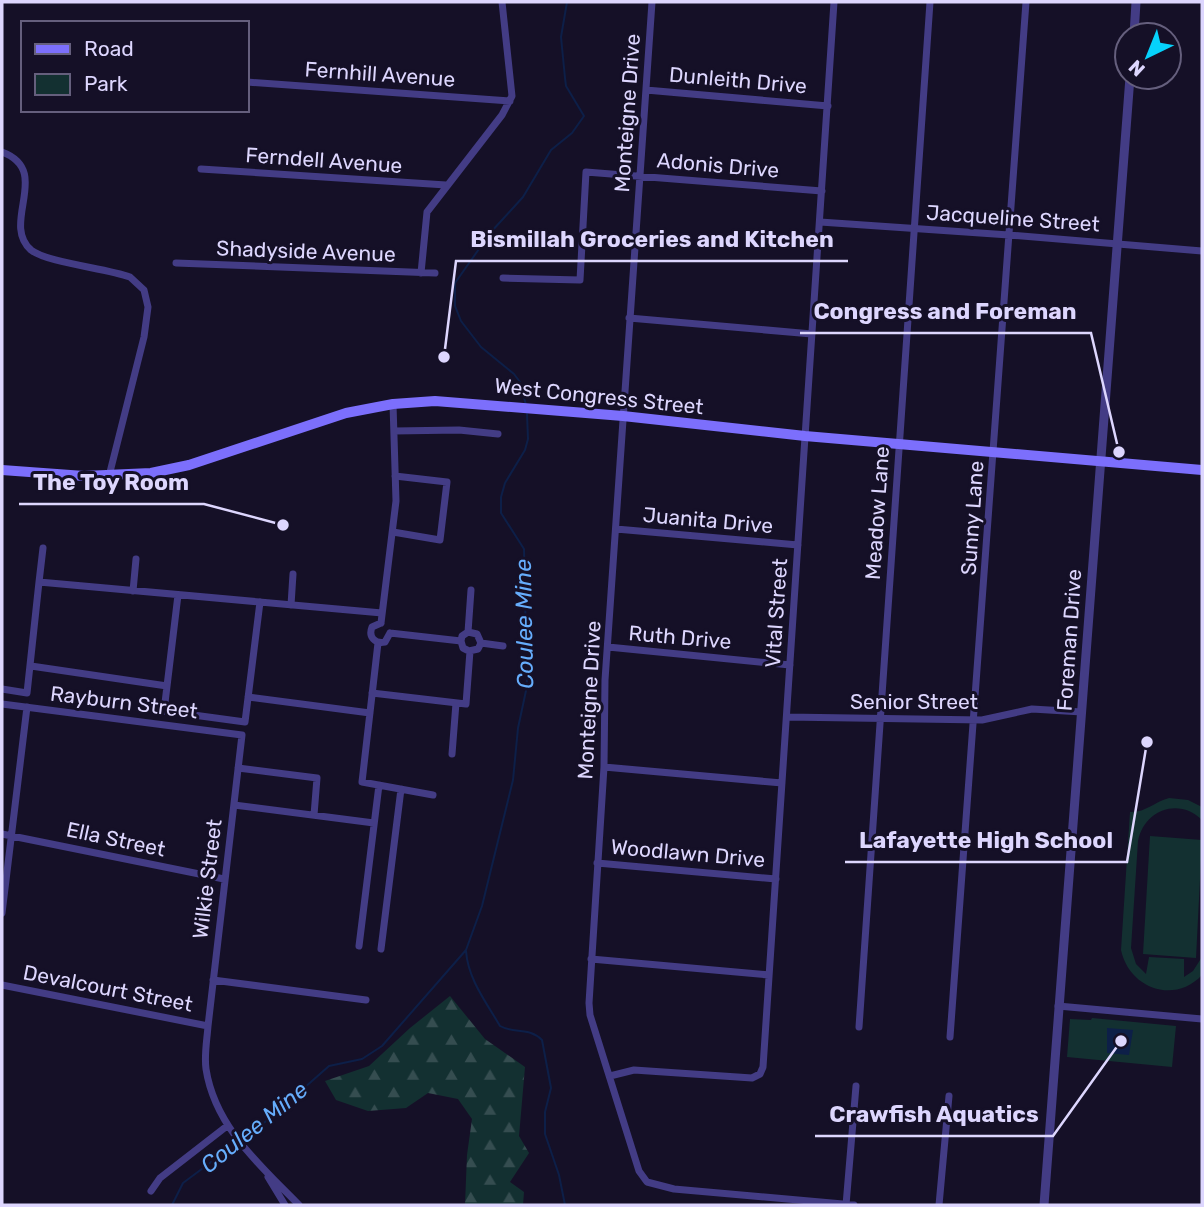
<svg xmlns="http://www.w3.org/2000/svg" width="1204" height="1207" viewBox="0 0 1204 1207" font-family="Rubik,sans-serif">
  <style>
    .green { fill: #133031 }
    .forest { fill: url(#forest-firs) }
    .water { fill: #0d1f48 }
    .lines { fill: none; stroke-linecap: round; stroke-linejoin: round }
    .stream { stroke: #0d1f48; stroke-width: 2 }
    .minor { stroke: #433c85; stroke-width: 7 }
    .tertiary { stroke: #433c85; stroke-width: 9 }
    .secondary { stroke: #7c6ffc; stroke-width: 10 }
    .labels { text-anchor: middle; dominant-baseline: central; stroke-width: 6; stroke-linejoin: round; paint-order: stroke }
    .street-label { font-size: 21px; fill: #ddd6fe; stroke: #151027 }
    .water-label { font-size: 23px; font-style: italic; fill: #66adfc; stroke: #151027 }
    .leader { fill: none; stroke: #ddd6fe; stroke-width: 2.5 }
    .callout-dot { fill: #ddd6fe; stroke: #151027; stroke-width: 2.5 }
    .callout-label { font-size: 23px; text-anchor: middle; font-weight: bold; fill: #ddd6fe; stroke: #151027; stroke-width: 6; stroke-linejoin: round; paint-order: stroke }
  </style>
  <defs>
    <pattern id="forest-firs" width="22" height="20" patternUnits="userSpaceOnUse" patternTransform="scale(1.75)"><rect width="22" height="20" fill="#133031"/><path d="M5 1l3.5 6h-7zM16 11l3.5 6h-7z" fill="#354d50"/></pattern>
  </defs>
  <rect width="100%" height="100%" fill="#151027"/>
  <!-- green -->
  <path class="green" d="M1169,798l19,2 14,7v13c-23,-23 -58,-10 -64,21l-7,107 5,16 10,10 3,-17 35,2v18l9,-6 9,-14v18c-28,30 -73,13 -81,-25l9,-138c15,1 24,-10 39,-14z
    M1150,836l52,4 -6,118 -53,-4z
    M1092,1018l84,8 -4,41 -105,-10 3,-38 21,1z"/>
  <!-- forest -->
  <path class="forest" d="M450,996l35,43 40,28 -6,69 10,17 -19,29 14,10 -1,13h-58l2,-50 5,-36 -14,-20 -30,-6 -22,15 -38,3 -32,-11 -11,-19 44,-15 41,-38z"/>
  <!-- water -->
  <path class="water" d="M1107,1028l26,2 -4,25 -22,-2z"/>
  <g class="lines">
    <!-- stream -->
    <path class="stream" d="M526,405l-6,-23 -6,-8 -33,-27 -20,-26 -6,-15v-23l36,-51 32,-35 28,-47 21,-17 12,-17 -18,-30 -1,-8 -4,-41 6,-35
      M466,951c2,28 20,51 34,75 14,8 30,1 42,14l9,48 -6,24v22l14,41 6,30
      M243,1139l27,-21 59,-52 33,-7 20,-13 84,-96 16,-44 31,-126 5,-52 9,-42 -3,-137 -23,-36v-16l4,-14 20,-33 3,-11 -1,-25
      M172,1205l11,-22 55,-41"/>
    <!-- minor -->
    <path class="minor" d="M652,2l-47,678 -1,87 -15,236 1,12 49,156 8,11 27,7 180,16
      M247,82l263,19
      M646,90l182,16
      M2,152c51,19 -2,71 29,98 17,13 74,18 99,27l14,13 4,17 -4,30 -35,139
      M201,169l245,16
      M820,222l189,13 193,16
      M176,263l259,10
      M421,273l6,-61 75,-97 10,-19 -10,-94
      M503,278l77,2 6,-108 236,19
      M629,318l183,16
      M394,431l65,-1 39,4
      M616,529l182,16
      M393,532l47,8 7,-58 -52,-6
      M43,548l-4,34 343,31
      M133,591l3,-32
      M178,595l-14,116 81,11 15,-120
      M291,605l2,-31
      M381,623l15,-122 -3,-97
      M381,623l-9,4c-4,10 3,17 13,15l5,-9
      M468,632l9,2 4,9
      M390,633l71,8
      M461,641l1,-5 6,-4 3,-42
      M461,641l2,7 6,3 9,-2 3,-6
      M378,643l-16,139 71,13
      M481,643l22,3
      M608,647l182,18
      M31,666l136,20
      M2,689l25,4 12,-111
      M372,693l94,11 4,-53
      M248,697l122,16
      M2,704l240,31 -34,291c-1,14 -4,29 -2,43 9,58 54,96 93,136
      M787,717l195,3 50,-11 50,3
      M452,754l4,-51
      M604,767l178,16
      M238,768l79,10 -3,37
      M234,805l140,18
      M2,834l222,45
      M597,863l179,16
      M2,913l25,-206
      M359,946l20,-161
      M381,949l20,-160
      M591,959l178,16
      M213,980l153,20
      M2,985l206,41
      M1058,1006l144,13
      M859,1027l71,-1025
      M950,1037l76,-1035
      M610,1076l24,-6 118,8 8,-4 3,-7 71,-1065
      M268,1177l17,28
      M151,1191l9,-13 67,-52
      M846,1205l10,-119
      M939,1205l10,-109"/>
    <!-- tertiary -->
    <path class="tertiary" d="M1134,35l2,-33
      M1044,1205l86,-1128"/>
    <!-- secondary -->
    <path class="secondary" d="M2,470l82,6 67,-3 38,-8 157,-52 47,-9 42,-3 188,15 182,20 397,34"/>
  </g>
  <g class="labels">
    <!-- street labels -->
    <g class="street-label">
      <text transform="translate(380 74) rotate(4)">Fernhill Avenue</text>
      <text transform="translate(738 80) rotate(5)">Dunleith Drive</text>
      <text transform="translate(627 113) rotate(-86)">Monteigne Drive</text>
      <text transform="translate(324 160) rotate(4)">Ferndell Avenue</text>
      <text transform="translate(718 165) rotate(5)">Adonis Drive</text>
      <text transform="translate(1013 218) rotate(4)">Jacqueline Street</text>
      <text transform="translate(306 251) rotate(2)">Shadyside Avenue</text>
      <text transform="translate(599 396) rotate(6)">West Congress Street</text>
      <text transform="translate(877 513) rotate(-86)">Meadow Lane</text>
      <text transform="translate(972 518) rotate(-86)">Sunny Lane</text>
      <text transform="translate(708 520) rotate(5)">Juanita Drive</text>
      <text transform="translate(776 613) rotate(-86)">Vital Street</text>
      <text transform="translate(680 637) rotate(5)">Ruth Drive</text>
      <text transform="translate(1069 640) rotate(-86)">Foreman Drive</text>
      <text transform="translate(589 700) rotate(-87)">Monteigne Drive</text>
      <text x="914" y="701">Senior Street</text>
      <text transform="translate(124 702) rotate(7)">Rayburn Street</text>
      <text transform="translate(116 839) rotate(12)">Ella Street</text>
      <text transform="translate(688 853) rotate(5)">Woodlawn Drive</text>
      <text transform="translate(207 879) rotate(-83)">Wilkie Street</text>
      <text transform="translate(108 988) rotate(11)">Devalcourt Street</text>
    </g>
    <!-- water labels -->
    <g class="water-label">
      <text transform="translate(524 624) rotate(-91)">Coulee Mine</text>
      <text transform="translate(254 1127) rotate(-39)">Coulee Mine</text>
    </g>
  </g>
  <!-- callouts -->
  <path class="leader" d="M444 357L456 261H848M1119 452L1091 333H800M283 525L204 504H19M1147 742L1127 862H845M1121 1041L1053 1136H815"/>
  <g class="callout-dot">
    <circle cx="444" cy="357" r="7"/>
    <circle cx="1119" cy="452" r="7"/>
    <circle cx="283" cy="525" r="7"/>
    <circle cx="1147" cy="742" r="7"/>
    <circle cx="1121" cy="1041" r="7"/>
  </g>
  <g class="callout-label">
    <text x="652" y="247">Bismillah Groceries and Kitchen</text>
    <text x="945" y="319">Congress and Foreman</text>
    <text x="111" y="490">The Toy Room</text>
    <text x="986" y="848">Lafayette High School</text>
    <text x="934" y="1122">Crawfish Aquatics</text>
  </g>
  <!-- border -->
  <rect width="1204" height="1207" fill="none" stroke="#ddd6fe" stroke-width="7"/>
  <!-- legend -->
  <rect x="21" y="21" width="228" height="91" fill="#151027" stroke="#655f7d" stroke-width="2"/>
  <rect x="35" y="44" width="35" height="10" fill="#7c6ffc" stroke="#655f7d" stroke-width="2"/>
  <text x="84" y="56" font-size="21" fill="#ddd6fe">Road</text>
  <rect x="35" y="74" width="35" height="21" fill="#133031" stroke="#655f7d" stroke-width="2"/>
  <text x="84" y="91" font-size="21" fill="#ddd6fe">Park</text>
  <!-- north arrow -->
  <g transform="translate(1148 56) rotate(223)"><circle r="33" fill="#151027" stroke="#655f7d" stroke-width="2"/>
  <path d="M0-5L12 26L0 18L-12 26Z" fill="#06d2fb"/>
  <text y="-10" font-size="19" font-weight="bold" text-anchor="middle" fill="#ddd6fe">N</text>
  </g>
</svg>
